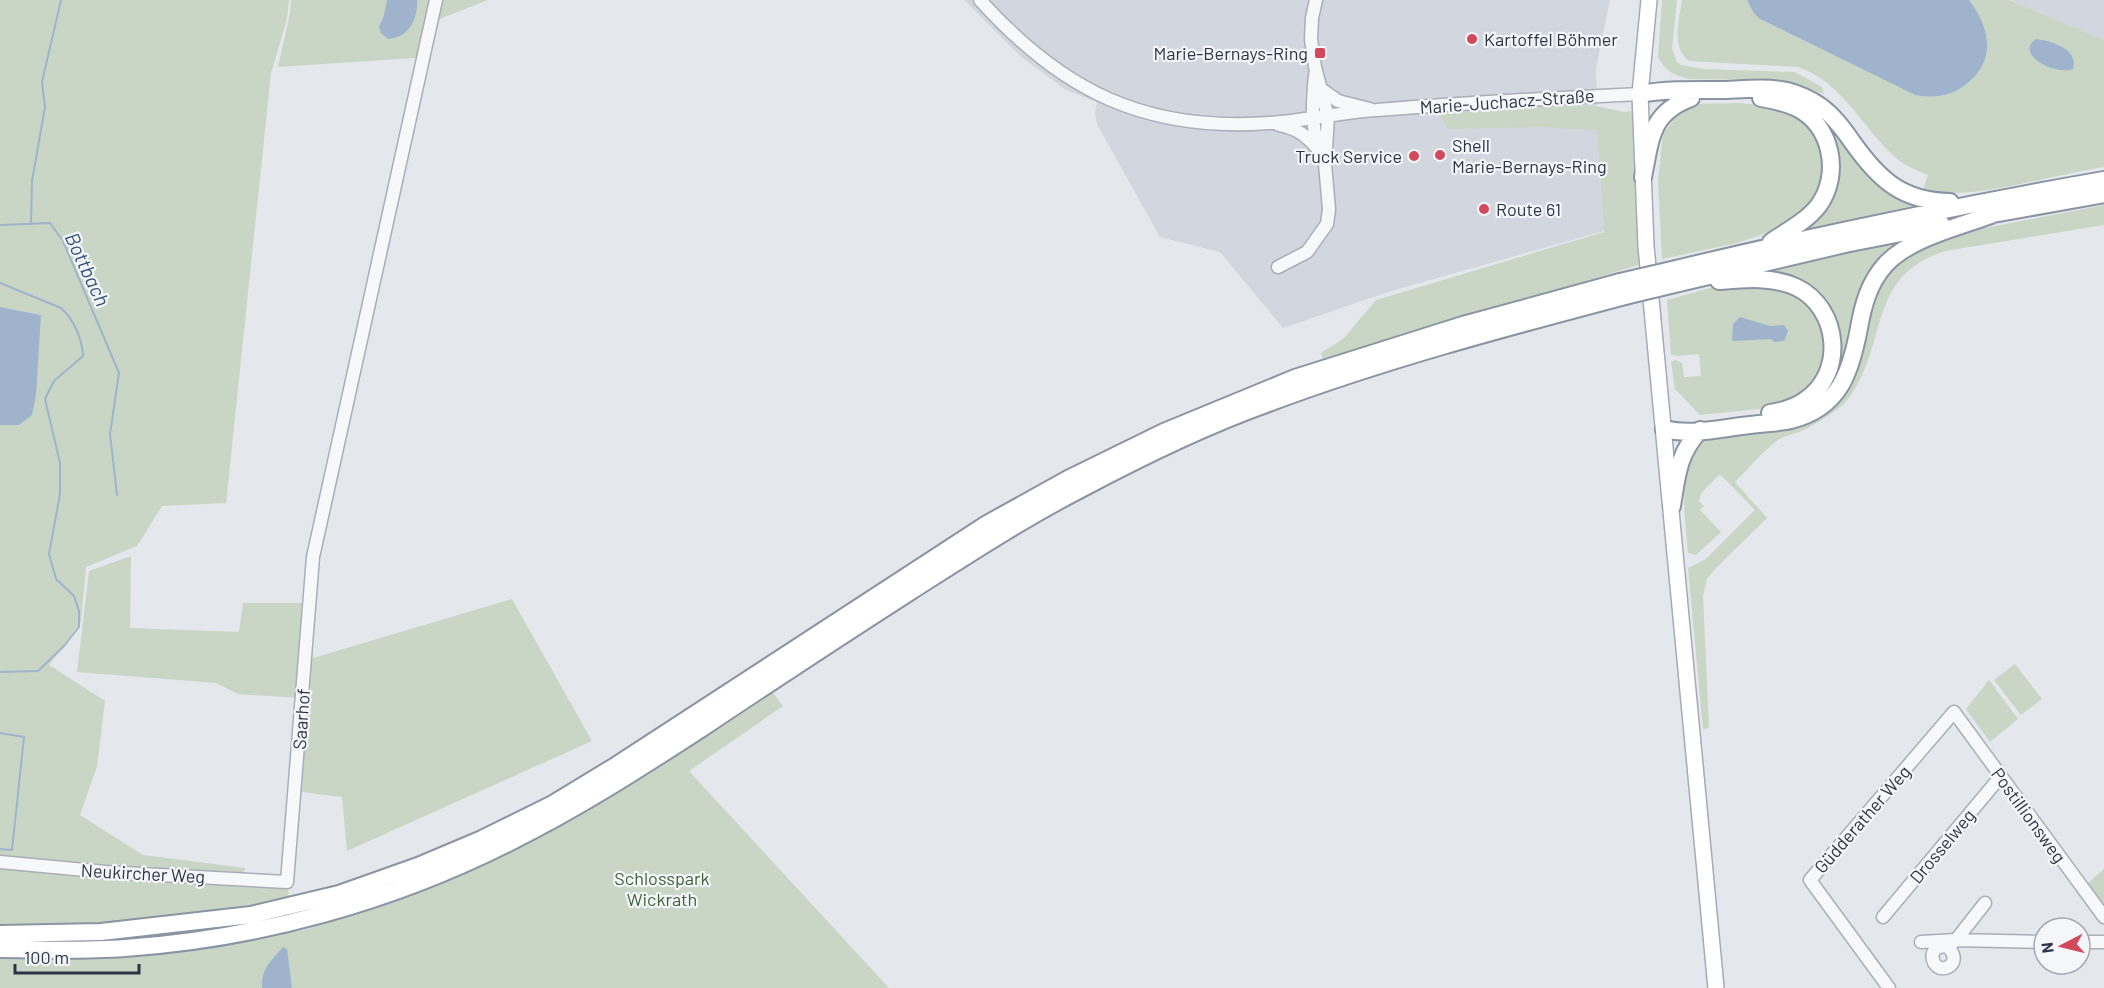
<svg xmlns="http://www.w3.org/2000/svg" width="2104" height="988" viewBox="0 0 2104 988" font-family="Barlow,sans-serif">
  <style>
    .built { fill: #d2d6de }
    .green { fill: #c9d6c5 }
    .water { fill: #9fb4cc }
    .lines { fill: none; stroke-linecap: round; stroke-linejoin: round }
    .stream { stroke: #9fb4cc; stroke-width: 2 }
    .minor-casing { stroke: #a9aeb7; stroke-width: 15 }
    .major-casing { stroke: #a3abb8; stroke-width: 18 }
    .highway-casing { stroke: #8b94a3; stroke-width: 20 }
    .minor { stroke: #f7f8fa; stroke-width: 12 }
    .major { stroke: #fff; stroke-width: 15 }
    .highway { stroke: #fff; stroke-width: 16 }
    .highway-bridge-casing { stroke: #8b94a3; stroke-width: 20; stroke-linecap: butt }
    .highway-bridge { stroke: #fff; stroke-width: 16 }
    .poi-dot { fill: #d1495b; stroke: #f4f6f9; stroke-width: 2 }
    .labels { text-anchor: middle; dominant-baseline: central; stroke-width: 4.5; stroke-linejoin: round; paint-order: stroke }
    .poi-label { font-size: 18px; fill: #2b3445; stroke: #f4f6f9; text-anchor: start }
    .street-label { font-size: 18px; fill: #2b3445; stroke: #f4f6f9 }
    .park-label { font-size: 18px; fill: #3f6138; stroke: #f4f6f9 }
    .water-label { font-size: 20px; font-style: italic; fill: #34527a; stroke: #f4f6f9 }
  </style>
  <rect width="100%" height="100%" fill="#e4e7ec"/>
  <!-- built -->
  <path class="built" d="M964,0h646l-14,68 1,62 7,101 -216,61 -105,36 -63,-76 -60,-15 -62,-111 -3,-12 2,-12 -31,-12 -46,-34z
    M2010,0h94v40l-84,-35z"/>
  <!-- green -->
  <path class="green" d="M0,0h289l-2,19 -16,54 -45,430 -64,3 -25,40 -51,21 -5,55 -32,43 56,36 -8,65 -17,49 63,40 102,13 -3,10 45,4 5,37 5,13c72,-21 143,-47 212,-79 93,-44 178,-104 262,-163l12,16 -94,65 200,217h-889v-563l19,-1 22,-109 -41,-8z
    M291,0h197l-51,20 -8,37 -151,10 12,-54z
    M1662,0h15l-5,49 5,13 4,3 23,4 91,3 27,15 2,7 -34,-12 -17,-2 -83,-1c-15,-3 -25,-8 -32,-22z
    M1682,0h65l7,14 6,5 155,76c18,4 35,1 49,-9 33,-23 27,-57 5,-86h40l95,40v127c-58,9 -124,32 -182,25l6,-17c-12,-5 -23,-9 -33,-18 -33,-29 -52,-75 -97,-90l-109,-6c-18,-14 -10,-40 -7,-61z
    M1797,96l123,108 -126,29 28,-24 2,-80z
    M1739,103l34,3 19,5 17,13 11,16 6,26 -13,40 -29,19 -23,10 -24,8 -75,16 -4,-78 5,-47 10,-13 -6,-6 18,-11z
    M1570,105l31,2 23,5 8,-1 3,10 7,143 -319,95 -2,-6 22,-14 33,-39 228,-68 -7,-102 -59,-3 -90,2 -8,-14 67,-7z
    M2104,205v20l-159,26c-79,25 -56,92 -96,147 -6,9 -30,24 -41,30 -9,5 -21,6 -30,12 -13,9 -31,30 -43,42l32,36 -52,51 -8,10 -4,17 6,132 -6,1 -15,-161 18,-9 49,-49 -35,-36 -18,18 -3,9 5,5 -4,4 21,22 -25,23 -8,-2c-2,-26 -8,-65 1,-90 4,-8 10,-16 13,-25l120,-26 49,-108 16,-30 11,-15 46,-23z
    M1909,240l-18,16 -47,121 -44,37 -17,1 44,-33 -5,-78 -67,-30z
    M1748,284l46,8 27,25 6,45 -12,24 -36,21 -79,8 -25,-26 -4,-27 4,-2 7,3 2,14 17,-1 -2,-22 -20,2 -8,-1 -4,-55 43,-12z
    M131,556l-1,72 109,4 4,-29h65l-9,95 -61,-4 -22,-11 -139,-11 12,-101z
    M512,599l80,142 -245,110 -5,-54 -40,-5 8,-133z
    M2015,664l27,35 -21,16 -27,-35z
    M1989,680l29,39 -28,23 -24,-33z
    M2104,869v38l-17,-23z"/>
  <!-- water -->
  <path class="water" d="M387,0h30c1,19 -8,38 -29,39l-7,-6 -2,-6 5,-12z
    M1747,0h222c22,28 28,63 -5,86 -14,10 -31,13 -49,9l-155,-76 -6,-5z
    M2036,39c16,2 43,10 37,30 -18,7 -59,-15 -37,-30z
    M0,307l41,8 -5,80 -4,20 -13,10h-19z
    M1740,317l30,9 14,-1 4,6 -4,10 -10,1 -3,-3 -39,2 1,-17z
    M283,947l4,2 5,39h-30c-1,-19 9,-27 21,-41z"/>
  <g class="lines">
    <!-- stream -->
    <path class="stream" d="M31,224l1,-43 13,-74 -3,-25 19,-82
      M0,225l50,-2 13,18 56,132 -9,61 7,61
      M0,283l61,25c13,12 21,30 22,48l-29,25 -9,18 15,64v31l-11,60 7,25 18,17 5,15v16l-15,19 -26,25 -38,1
      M0,733l24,4 -12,113 -12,-1"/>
    <defs>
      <path id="minor" d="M980,0c82,91 165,132 289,123 36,-2 72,-11 108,-13 88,-7 176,-12 263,-16
        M1315,75c-3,30 -5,59 10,88
        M1321,89l17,12 32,8
        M1279,125c18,4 26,9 38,23
        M1278,267l29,-15 20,-28 2,-15 -4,-45 3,-47 -13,-50 -4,-28 1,-21 4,-18
        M0,862l106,10 181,10 26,-325 123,-557
        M1883,917l118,-141
        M1921,942l35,-2 88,2
        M2080,942h24
        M1948,947c6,6 9,15 0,20 -17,8 -24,-25 0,-20l8,-7 29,-37
        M1889,988l-79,-108 144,-168 150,205"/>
      <path id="major" d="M1649,0l-9,94 6,152 70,742"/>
      <path id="highway" d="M1640,94c29,-5 58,-4 87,-4 20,-1 41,-3 60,1 11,3 23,8 33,15 14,10 24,24 33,37 27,38 50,58 97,59
        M1761,98c12,2 25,5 36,10 35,18 44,66 22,97 -12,16 -32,26 -48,37
        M1643,177c8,-38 7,-64 48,-79
        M1982,216l122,-22
        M1676,269c142,-34 284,-64 428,-89
        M1719,281c25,-2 53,-5 77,6 44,21 50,87 8,114 -10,7 -22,10 -34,12
        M1679,283l166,-39 97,-19
        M1664,429c27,7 58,-1 86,-4 13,-2 28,-2 41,-5 49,-12 60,-49 68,-92 4,-23 10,-45 26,-63 23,-26 73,-38 106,-50
        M1672,506c5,-31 6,-52 28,-76
        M0,934l101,-2 150,-17 88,-21 79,-28 64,-27 69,-34 66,-40 370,-241 81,-45 96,-47 131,-54 168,-53 157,-43
        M0,949c42,1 84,2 125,-1 133,-9 266,-46 385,-106 67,-33 129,-73 192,-114 69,-46 139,-92 209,-137 55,-35 110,-71 168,-101 60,-32 123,-63 187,-86 117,-44 238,-76 359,-108"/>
    </defs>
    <!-- minor casing -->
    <use href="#minor" class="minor-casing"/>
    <!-- major casing -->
    <use href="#major" class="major-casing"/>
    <!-- highway casing -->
    <use href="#highway" class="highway-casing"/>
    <!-- minor -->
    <use href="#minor" class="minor"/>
    <!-- major -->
    <use href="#major" class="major"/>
    <!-- highway -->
    <use href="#highway" class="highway"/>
    <defs>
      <path id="highway-bridge" d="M1620,282l56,-13
        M1625,296l54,-13"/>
    </defs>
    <!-- highway-bridge casing -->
    <use href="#highway-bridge" class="highway-bridge-casing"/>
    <!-- highway-bridge -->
    <use href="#highway-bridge" class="highway-bridge"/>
  </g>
  <!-- markers -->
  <g class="poi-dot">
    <circle cx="1472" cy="39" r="6"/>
    <rect x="1314" y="47" width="12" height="12" rx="3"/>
    <circle cx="1440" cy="155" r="6"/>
    <circle cx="1414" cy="156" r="6"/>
    <circle cx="1484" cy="209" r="6"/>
  </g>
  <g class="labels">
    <!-- poi labels -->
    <g class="poi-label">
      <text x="1484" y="39">Kartoffel Böhmer</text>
      <text x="1308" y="53" text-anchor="end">Marie-Bernays-Ring</text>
      <text x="1452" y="145">Shell<tspan x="1452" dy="21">Marie-Bernays-Ring</tspan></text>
      <text x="1402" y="156" text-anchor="end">Truck Service</text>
      <text x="1496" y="209">Route 61</text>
    </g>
    <!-- street labels -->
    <g class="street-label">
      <text transform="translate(1507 101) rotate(-4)">Marie-Juchacz-Straße</text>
      <text transform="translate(301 719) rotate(-86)">Saarhof</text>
      <text transform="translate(2029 815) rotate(54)">Postillionsweg</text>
      <text transform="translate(1862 819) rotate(-49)">Güdderather Weg</text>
      <text transform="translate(1942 846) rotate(-50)">Drosselweg</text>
      <text transform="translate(143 873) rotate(3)">Neukircher Weg</text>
    </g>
    <!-- park labels -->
    <g class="park-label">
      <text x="662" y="878">Schlosspark<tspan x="662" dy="21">Wickrath</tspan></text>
    </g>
    <!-- water labels -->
    <g class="water-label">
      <text transform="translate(88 269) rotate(65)">Bottbach</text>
    </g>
  </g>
  <!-- north arrow -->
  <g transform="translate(2062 946) rotate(263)"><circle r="28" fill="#f4f6f9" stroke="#a4a8b1" stroke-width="1.5"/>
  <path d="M0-4.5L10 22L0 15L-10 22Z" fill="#d1495b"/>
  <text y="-9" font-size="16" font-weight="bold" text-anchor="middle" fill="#2b3445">N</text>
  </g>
  <!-- scale -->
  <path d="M15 964v9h124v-9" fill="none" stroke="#2b3445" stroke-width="3"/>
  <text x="24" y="964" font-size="18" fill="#2b3445" stroke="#f4f6f9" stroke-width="4.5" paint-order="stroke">100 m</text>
</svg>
